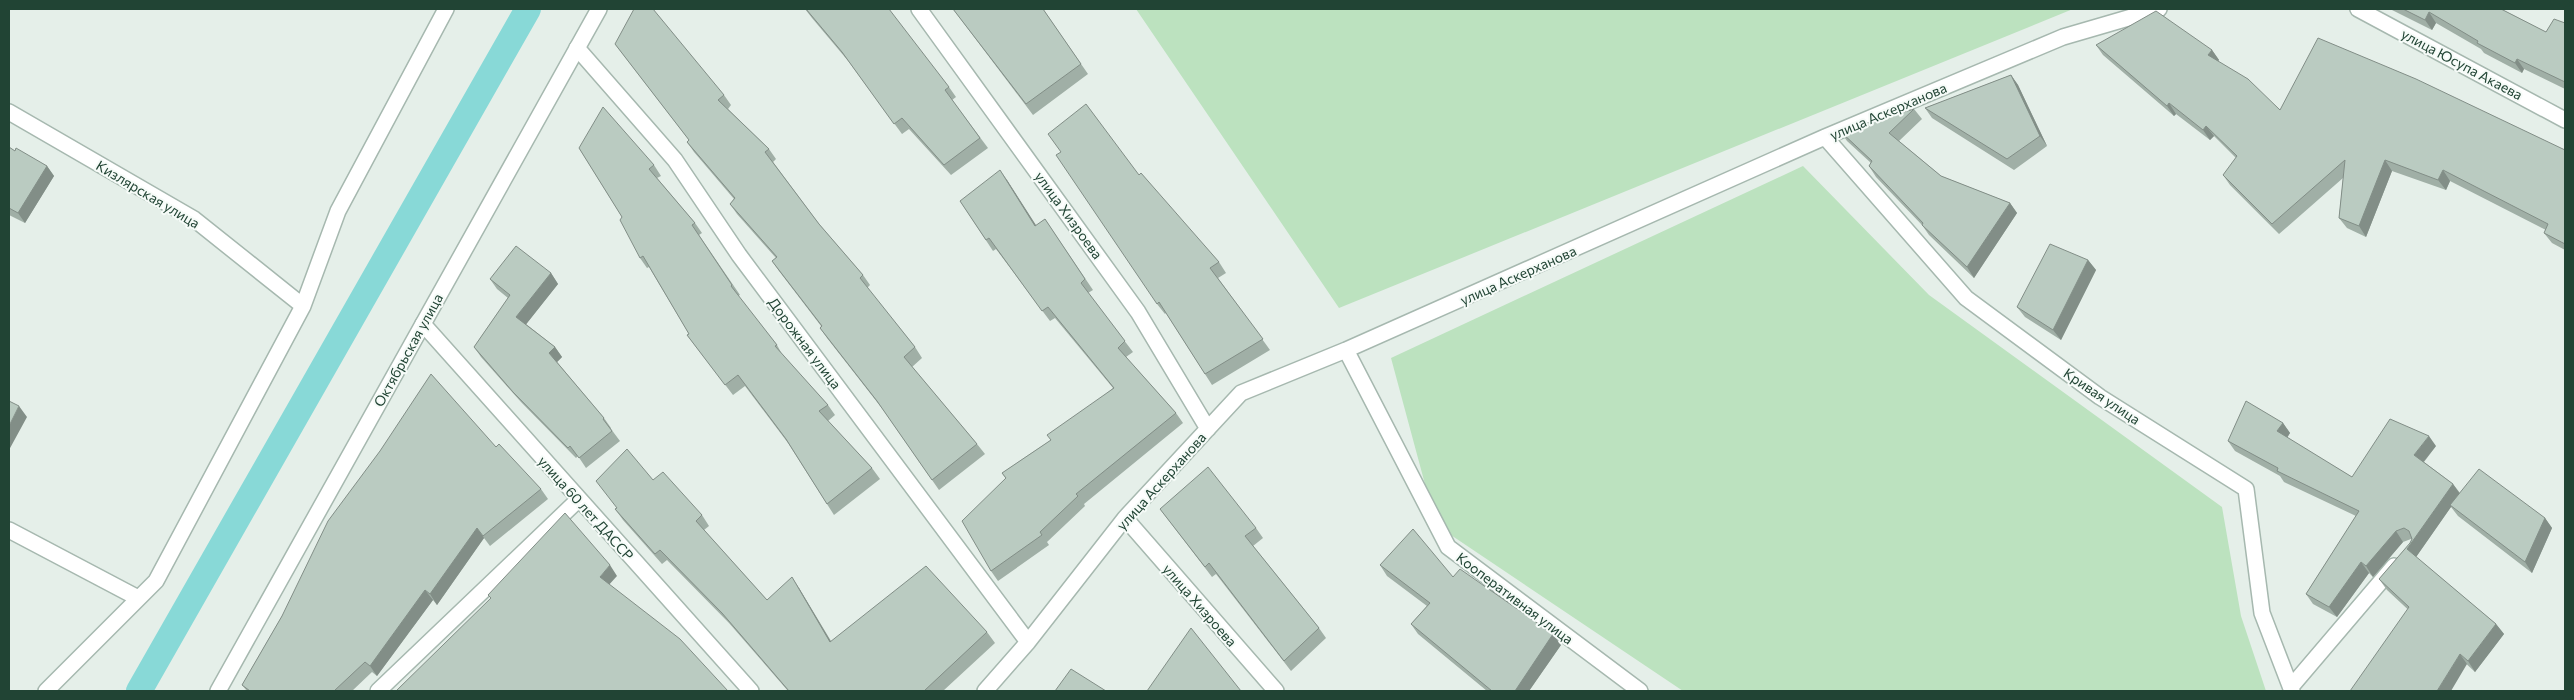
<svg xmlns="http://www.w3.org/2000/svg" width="2574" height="700" viewBox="0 0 2574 700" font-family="Commissioner,sans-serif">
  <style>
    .green { fill: #bce2bf }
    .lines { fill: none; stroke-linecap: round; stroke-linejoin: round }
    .canal { stroke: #88d9d7; stroke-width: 26 }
    .minor-casing { stroke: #a6b8af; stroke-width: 18 }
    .tertiary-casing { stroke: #a6b8af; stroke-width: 18 }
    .minor { stroke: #fff; stroke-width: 15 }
    .tertiary { stroke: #fff; stroke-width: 15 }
    .wall { fill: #a0afa6 }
    .shaded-wall { fill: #828e87 }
    .building { fill: #bacbc1; stroke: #828e87 }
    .labels { text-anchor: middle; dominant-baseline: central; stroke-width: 4; stroke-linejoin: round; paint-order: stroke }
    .street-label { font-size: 14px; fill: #214434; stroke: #f6fbf8 }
  </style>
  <rect width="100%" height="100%" fill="#e5efe9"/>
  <!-- green -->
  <path class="green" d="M1136,9h937l-734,299z
    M1803,166l126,129 293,212 19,109 25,75h-583l-247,-166 -45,-167z"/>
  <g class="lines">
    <!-- canal -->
    <path class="canal" d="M139,691l389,-682"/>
    <defs>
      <path id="minor" d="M919,9l219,303 70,117
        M2358,9l207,111
        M577,48l98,112 64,95 289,387
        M9,112l185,107 109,87
        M1825,137l141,161 134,99 146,92 16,124 30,78
        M423,324l328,367
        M1346,350l102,197 192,144
        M1125,518l151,173
        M9,530l129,68
        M2291,687l103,-121
        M46,691l110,-110 147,-275 35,-95 108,-202
        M378,691l200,-191
        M985,691l43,-49 97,-124 116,-125 105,-43 479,-213 238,-100 96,-28"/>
      <path id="tertiary" d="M218,691l381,-682"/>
    </defs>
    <!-- minor casing -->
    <use href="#minor" class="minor-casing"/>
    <!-- tertiary casing -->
    <use href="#tertiary" class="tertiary-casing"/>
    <!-- minor -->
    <use href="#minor" class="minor"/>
    <!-- tertiary -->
    <use href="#tertiary" class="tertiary"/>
  </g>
  <!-- wall -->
  <path class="wall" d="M805,9l144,78 7,10 -4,3 36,48 -37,27 -42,-46 -7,5 -53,-72 -37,-44z
    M953,9h90l45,65 -55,41z
    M2390,9h111l45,23 19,-9v66l-41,-20 -2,4 -38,-20 -3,-4 -45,-26 -4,7z
    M615,44l109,51 7,10 -3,4 41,40 7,10 -3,3 46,62 44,51 7,10 -3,3 48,59 7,11 -10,9 65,77 8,10 -46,36 -55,-79 -57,-73 -7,-10 1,-2 -42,-55 -7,-10 4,-3 -39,-44 -7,-10 4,-5 -40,-47 -7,-10 2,-2z
    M2096,45l116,5 7,10 -1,1 62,49 285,40v100l-13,-7 -8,-10 2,-3 -96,-49 -4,9 -54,-19 -26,66 -19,-9 -8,-10 4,-40 -64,56 -49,-49 -7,-10 13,-17 -22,-22 -4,4 -34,-26 -2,2 -71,-61z
    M2011,75l7,10 29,61 -33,24 -82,-52 -7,-10z
    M1914,109l8,10 -23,22 42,35 69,27 7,10 -43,65 -45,-43 -7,-10 -46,-48 -7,-11 2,-3 -24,-22 -7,-10z
    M9,147l6,4 32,15 7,10 -29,47 -16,-8z
    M579,148l75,17 7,11 -4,2 38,45 7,10 -3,2 41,60 -2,1 39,49 6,11 45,49 7,10 -7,6 44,47 8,11 -46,36 -46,-72 -43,-57 -12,9 -46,-60 2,-1 -40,-67 -2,1 -7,-10 -18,-41z
    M1139,175l80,87 7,11 -8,5 52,72 -58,35 -46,-72 -1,1 -8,-10z
    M1007,180l29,46 9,-7 48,71 -5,3 45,59 -7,5 50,56 7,10 -99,81 1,2 -38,36 2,3 -51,36 -7,-10 15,-92 -4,-6 49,-33 62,-52 -58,-70 -5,3 -54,-72 -3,2 -33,-50z
    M2088,260l8,10 -35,70 -36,-23 -8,-10z
    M551,273l7,11 -32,40 29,23 7,10 -5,5 47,56 7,10v1l9,12 -34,27 -8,-12 -2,2 -55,-56 -40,-45 -7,-10 34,-49 -11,-9 -7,-10z
    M2283,423l7,10 -3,5 65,39 84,-31 -12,16 29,22 7,9 85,25 7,10 -20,45 -74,-57 -7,-9 -35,50 80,67 8,10 -29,38 -88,-82 -8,-11 31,-36 2,-4h-1l-8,3 -30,35 -4,-4 -32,44 -24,-13 -7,-10 50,-78 -72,-34 -4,-6 -45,-25 -7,-10z
    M496,447l45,42 7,10 -58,47 -6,-8 -47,67 -4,-5 -56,76 -5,-4 -20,19h-105l-5,-6 40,-69z
    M653,480l49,35 7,11 -5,4 63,70 32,-12 32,53 156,-9 8,11 -52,48h-155l-59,-68 -62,-63 -5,4 -39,-44 -8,-11z
    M1160,509l96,19 7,10 -10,8 66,82 7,10 -35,33 -75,-97 -4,3z
    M1380,565l73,12 108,68 -32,46h-42l-69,-57 -7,-10 16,-18 -40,-30z"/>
  <!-- shaded-wall -->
  <path class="shaded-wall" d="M2429,12l7,11 -4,7 -7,-10z
    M2212,50l7,10 -4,5 -7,-10z
    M2517,59l7,10 -2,4 -7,-10z
    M2011,75l7,10 29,61 -7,-10z
    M2169,103l7,11 -2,2 -7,-10z
    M2206,126l8,10 -4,4 -7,-10z
    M2385,160l7,11 -26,66 -7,-11z
    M47,166l7,10 -29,47 -7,-10z
    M1000,170l7,10 36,56 -8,-10z
    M2443,170l7,11 -4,9 -8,-10z
    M2010,203l7,10 -43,65 -7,-11z
    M2088,260l8,10 -35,70 -8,-10z
    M551,273l7,11 -34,43 -8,-10z
    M555,347l7,10 -6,6 -7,-10z
    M19,406l8,11 -18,33v-24z
    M2283,423l7,10 -6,9 -7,-11z
    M2429,436l7,10 -15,19 -7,-10z
    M2453,484l7,10 -46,66 -7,-11z
    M2545,518l7,10 -20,45 -7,-11z
    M477,528l7,10 -47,67 -7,-11z
    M2396,531l7,11 -30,35 -7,-11z
    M2361,562l8,11 -32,44 -8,-10z
    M610,565l7,11 -10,11 -7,-10z
    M792,577l7,11 38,64 -7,-10z
    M425,590l8,10 -56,76 -7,-10z
    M2496,624l8,10 -29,38 -7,-11z
    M1553,634l8,11 -32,46h-14z
    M2460,654l7,10 -16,27h-14z"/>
  <!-- building -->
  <path class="building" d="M634,9h19l71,86 -6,5 51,49 -4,3 54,72 44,51 -3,3 55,69 -11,10 73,87 -45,36 -55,-79 -57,-73 2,-2 -50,-65 5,-4 -47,-53 5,-6 -48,-56 2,-2 -74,-96z
    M806,9h83l60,78 -4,3 35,48 -36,27 -42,-47 -8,6 -52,-72z
    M953,9h90l38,55 -55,40z
    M2403,9h98l45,23 8,-13 11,4v59l-48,-23 -2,4 -38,-20 1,-2 -49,-29 -4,8z
    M2156,11l56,39 -4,5 40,24 32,31 38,-72 98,41 149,71v94l-21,-11 4,-9 -105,-54 -5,10 -53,-20 -26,66 -20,-8 6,-58 -73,64 -49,-49 14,-19 -31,-30 -3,4 -34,-27 -2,3 -71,-61z
    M2011,75l29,61 -33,23 -82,-51z
    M1086,104l53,71 2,-2 78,89 -9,6 53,71 -58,35 -46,-72 -2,2 -101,-149 5,-3 -13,-18z
    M603,107l51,58 -5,4 46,54 -3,2 40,60 -1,1 46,59 -2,1 53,59 -9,6 53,57 -45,36 -41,-65 -48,-64 -13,10 -38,-50 2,-1 -46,-78 -3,2 -20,-38 2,-3 -43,-69z
    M1914,109l-25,24 52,43 69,27 -43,64 -45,-42 1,-2 -54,-57 3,-5 -32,-30z
    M9,147l6,4 1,-3 31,18 -29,47 -9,-5z
    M1000,170l35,56 10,-7 40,60 -4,4 44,58 -7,7 58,65 -100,81 2,2 -38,36 2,3 -51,36 -29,-50 44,-43 -4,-5 49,-33 -4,-5 67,-47 -66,-81 -6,4 -53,-73 -3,2 -26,-39z
    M2050,244l38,16 -35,70 -36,-23z
    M516,246l35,27 -35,44 39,30 -6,6 55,65 -1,1 9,12 -33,27 -9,-12 -2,2 -55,-56 -39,-45 36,-52 -20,-16z
    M431,374l65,73 3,-3 42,45 -58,47 -6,-8 -47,66 -5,-4 -55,76 -5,-4 -31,29h-84l-8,-6 40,-69 46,-95 52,-70z
    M9,401l10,5 -10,20z
    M2246,401l37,22 -6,8 75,46 38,-58 39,17 -15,19 39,29 -46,65 89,75 -28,37 -8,-7 -23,37h-87l59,-84 -30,-28 31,-36 2,-4 -3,-8 -5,-3 -8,3 -30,35 -5,-4 -32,45 -23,-13 53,-83 -82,-40 1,-3 -50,-27z
    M627,449l26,31 10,-8 39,43 -6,6 71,79 25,-23 38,65 96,-76 61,66 -63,59h-135l-67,-78 -62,-63 -5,4 -40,-45 2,-1 -21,-27z
    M1208,467l48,61 -11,8 74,92 -35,33 -75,-98 -4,4 -45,-58z
    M2479,469l66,49 -20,44 -75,-57z
    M565,513l45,52 -10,12 80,62 48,52h-332l95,-93 -3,-3z
    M1413,529l40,48 7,-8 93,65 -38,57h-23l-81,-67 19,-21 -50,-38z
    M1191,628l50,63h-94z
    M1071,669l35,22h-51z"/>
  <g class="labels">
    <!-- street labels -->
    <g class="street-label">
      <text transform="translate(2462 64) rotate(28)">улица Юсупа Акаева</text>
      <text transform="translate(1888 111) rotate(-23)">улица Аскерханова</text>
      <text transform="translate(148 194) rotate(31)">Кизлярская улица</text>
      <text transform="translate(1069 215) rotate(54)">улица Хизроева</text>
      <text transform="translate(1518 275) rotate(-24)">улица Аскерханова</text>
      <text transform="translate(805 343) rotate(53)">Дорожная улица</text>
      <text transform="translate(408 350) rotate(-61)">Октябрьская улица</text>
      <text transform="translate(2102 396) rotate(34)">Кривая улица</text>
      <text transform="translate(1161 481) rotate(-48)">улица Аскерханова</text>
      <text transform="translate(586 508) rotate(48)">улица 60 лет ДАССР</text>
      <text transform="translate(1515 598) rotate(37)">Кооперативная улица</text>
      <text transform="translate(1200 605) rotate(49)">улица Хизроева</text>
    </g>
  </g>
  <!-- border -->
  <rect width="2574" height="700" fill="none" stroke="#214434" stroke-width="20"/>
</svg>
